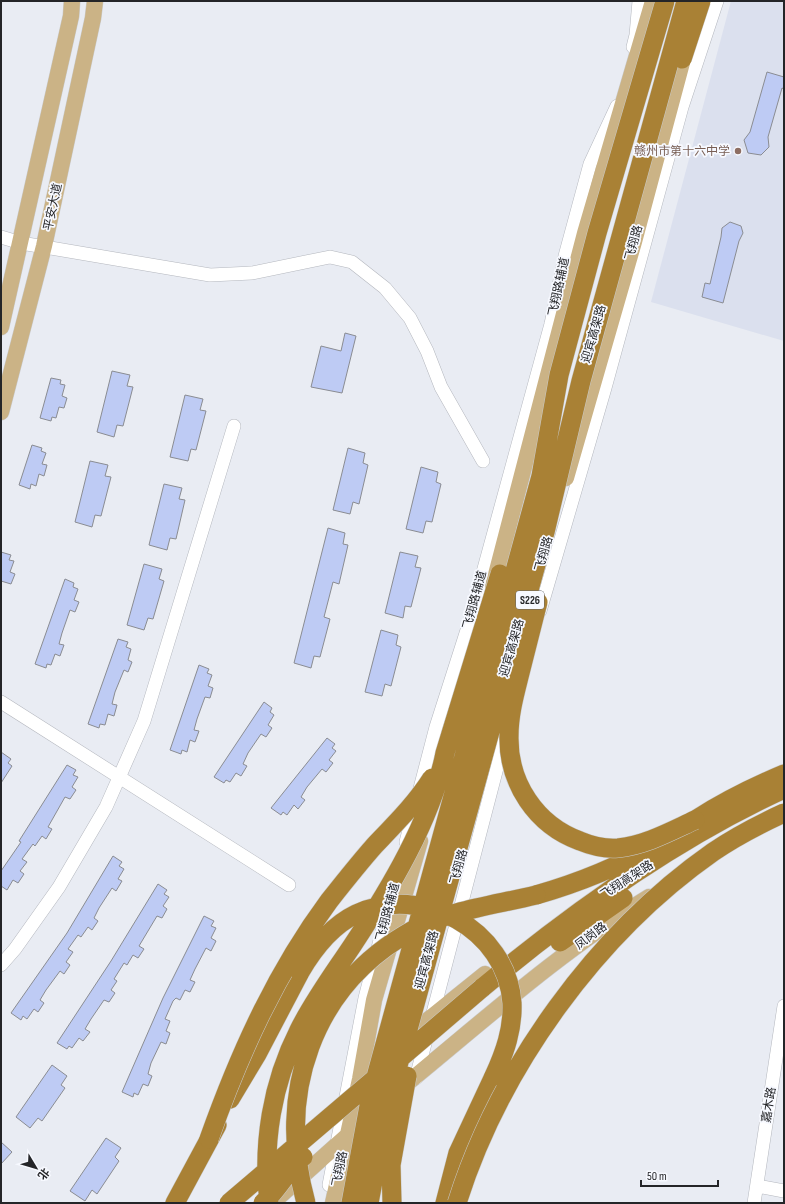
<svg xmlns="http://www.w3.org/2000/svg" width="785" height="1204" viewBox="0 0 785 1204" font-family="'Sofia Sans Condensed','Noto Sans SC',sans-serif">
  <style>
    .built { fill: #dbe0ee }
    .building { fill: #becbf4; stroke: #8a8c92 }
    .lines { fill: none; stroke-linecap: round; stroke-linejoin: round }
    .minor-casing { stroke: #b4b7be; stroke-width: 14 }
    .major-casing { stroke: #cacbcb; stroke-width: 17 }
    .highway-casing { stroke: #cacbcb; stroke-width: 20 }
    .minor { stroke: #fff; stroke-width: 13 }
    .major { stroke: #cbb386; stroke-width: 16 }
    .highway { stroke: #a98135; stroke-width: 19 }
    .highway-bridge-casing { stroke: #cacbcb; stroke-width: 20; stroke-linecap: butt }
    .highway-bridge { stroke: #a98135; stroke-width: 19 }
    .education-dot { fill: #8d6e63; stroke: #f7f9ff; stroke-width: 1.5 }
    .labels { text-anchor: middle; dominant-baseline: central; stroke-width: 3.5; stroke-linejoin: round; paint-order: stroke }
    .shield { fill: #f7f9ff; stroke: #636568; stroke-width: 1 }
    .shield-label { font-size: 11px; font-weight: bold; fill: #242528 }
    .education-label { font-size: 12px; fill: #785e54; stroke: #f7f9ff; text-anchor: end }
    .street-label { font-size: 12px; fill: #242528; stroke: #f7f9ff }
  </style>
  <rect width="100%" height="100%" fill="#e9ecf3"/>
  <!-- built -->
  <path class="built" d="M731,1h53v340l-133,-39z"/>
  <!-- building -->
  <path class="building" d="M767,72l17,5v12l-2,-1 -14,49 1,10 -8,8 -13,-2 -4,-13 6,-8z
    M730,222l11,4 2,7 -4,8 -16,62 -21,-6 3,-14 5,1 11,-47 1,-9z
    M345,333l11,3 -14,57 -31,-6 10,-41 20,5z
    M112,371l18,4 -3,11 6,1 -10,39 -6,-1 -3,12 -17,-5z
    M51,378l10,2 -1,4 5,1 -3,11 5,2 -3,10 -5,-1 -3,11 -4,-1 -1,4 -11,-3z
    M185,395l18,4 -3,11 6,1 -10,39 -5,-1 -3,12 -18,-4z
    M32,445l10,3 -1,3 5,2 -4,11 5,1 -3,11 -5,-2 -3,12 -5,-2 -1,5 -11,-4z
    M348,448l17,5 -2,10 5,2 -9,39 -6,-2 -3,12 -17,-4z
    M90,461l18,4 -3,11 6,1 -10,39 -6,-1 -3,12 -17,-5z
    M421,467l17,5 -2,10 5,2 -9,38 -6,-1 -3,12 -17,-4z
    M164,484l18,4 -3,11 6,1 -9,39 -6,-1 -3,12 -18,-5z
    M328,528l17,5 -2,11 5,1 -9,39 -6,-2 -9,35 6,2 -10,38 -6,-1 -3,12 -17,-5z
    M1,552l10,3 -2,5 5,1 -4,11 5,2 -4,10 -10,-3z
    M400,552l18,4 -3,11 6,1 -10,39 -6,-1 -2,12 -18,-5z
    M144,564l18,5 -3,10 5,2 -11,38 -5,-1 -4,12 -17,-5z
    M65,579l9,4 -1,4 5,2 -4,11 5,2 -4,10 -5,-2 -8,23 -3,11 5,1 -4,11 -5,-2 -4,11 -4,-1 -1,4 -11,-4z
    M381,630l17,5 -2,10 5,2 -10,39 -6,-2 -3,12 -17,-4z
    M118,639l10,3 -2,5 5,2 -3,11 4,2 -4,10 -4,-2 -9,22 -3,12 5,1 -3,11 -6,-2 -3,11 -5,-1 -1,4 -11,-4z
    M199,665l10,4 -2,4 5,2 -4,11 5,2 -3,10 -5,-1 -8,22 -3,11 5,1 -4,11 -5,-2 -3,12 -5,-2 -1,4 -11,-4z
    M264,702l8,6 -2,4 4,3 -6,10 4,3 -6,9 -5,-3 -13,19 -5,11 4,2 -6,10 -5,-3 -6,9 -4,-2 -2,3 -10,-6z
    M327,738l8,6 -3,4 4,3 -7,9 4,3 -7,9 -4,-3 -15,18 -6,10 4,3 -7,9 -4,-4 -7,10 -4,-3 -2,3 -10,-7z
    M1,752l10,7 -3,4 4,3 -11,17z
    M67,765l9,5 -3,5 5,2 -6,10 4,3 -6,9 -5,-2 -17,30 4,2 -6,10 -4,-3 -7,10 -2,-2 -11,15 5,3 -7,9 4,3 -6,9 -5,-3 -6,10 -6,-4v-15l20,-29 -2,-1z
    M113,856l9,6 -3,4 5,3 -6,10 4,2 -6,10 -4,-3 -13,20 -5,10 4,3 -6,9 -4,-3 -7,10 -3,-2 -10,14 5,3 -7,10 4,3 -6,9 -4,-3 -14,19 -6,10 4,3 -6,9 -4,-3 -7,10 -4,-3 -2,4 -10,-7 56,-80z
    M158,884l9,6 -3,4 5,3 -6,9 4,3 -5,9 -5,-2 -18,30 5,3 -6,9 -5,-3 -6,10 -3,-2 -10,16 3,2 -6,9 4,3 -6,9 -5,-2 -13,19 -6,10 5,3 -7,9 -4,-3 -7,10 -3,-2 -2,3 -10,-6 54,-82z
    M204,916l10,5 -3,5 5,2 -5,10 5,3 -5,10 -5,-3 -11,21 -5,11 5,2 -5,10 -5,-2 -5,10 -4,-2 -3,3 -8,18 5,2 -4,10 4,2 -4,11 -5,-2 -10,21 -3,11 4,2 -4,10 -5,-2 -5,11 -4,-2 -1,4 -11,-5 41,-94z
    M52,1065l15,11 -6,9 4,3 -23,33 -4,-3 -8,10 -14,-11z
    M106,1138l15,10 -6,9 4,4 -22,33 -5,-4 -7,11 -15,-10z
    M1,1142l11,10 -11,12z"/>
  <g class="lines">
    <defs>
      <path id="minor" d="M633,47l3,-12 3,-34
        M1,237l20,6 189,32 42,-2 78,-16 22,5 33,26 25,30 17,33 14,36 42,74
        M540,611l65,-223 77,-281 35,-106
        M1,702l288,183
        M406,842l30,-115 32,-100 83,-303 14,-68 25,-92 27,-58
        M1,965l14,-16 44,-62 47,-80 38,-86 90,-295
        M416,1078l89,-341
        M329,1185l36,-187 26,-100
        M757,1186l27,5
        M754,1203l30,-197"/>
      <path id="major" d="M1,327l70,-311 1,-15
        M1,412l43,-166 49,-228 2,-17
        M566,478l68,-236 52,-194
        M493,586l92,-353 68,-232
        M403,1040l82,-66
        M400,1089c81,-66 159,-137 249,-192
        M272,1203l76,-68
        M333,1203l27,-124 14,-79 46,-159"/>
      <path id="highway" d="M536,895c42,-12 82,-28 120,-50 14,-7 26,-17 39,-25 28,-18 58,-33 89,-46
        M560,942l63,-44
        M482,988c90,-75 195,-150 302,-199
        M230,1099l27,-45 43,-82
        M175,1203l42,-78
        M445,1203l13,-50 36,-77"/>
    </defs>
    <!-- minor casing -->
    <use href="#minor" class="minor-casing"/>
    <!-- major casing -->
    <use href="#major" class="major-casing"/>
    <!-- highway casing -->
    <use href="#highway" class="highway-casing"/>
    <!-- minor -->
    <use href="#minor" class="minor"/>
    <!-- major -->
    <use href="#major" class="major"/>
    <!-- highway -->
    <use href="#highway" class="highway"/>
    <defs>
      <path id="highway-bridge" d="M682,59l19,-58
        M538,602c-6,24 -12,47 -18,71 -5,20 -11,41 -11,63 -1,47 27,89 71,105 12,5 25,8 38,7 28,-3 53,-17 77,-28
        M300,972c14,-24 31,-46 56,-58 65,-31 151,15 156,89 1,26 -7,49 -18,73
        M399,1059l83,-71
        M209,1139c30,-84 66,-165 120,-238 15,-19 30,-38 46,-56 20,-21 42,-43 57,-67
        M229,1203l148,-126
        M263,1203c16,-14 24,-33 40,-46
        M269,1203c-7,-59 3,-120 30,-173 15,-30 35,-57 53,-84 37,-56 80,-127 93,-193l55,-179
        M306,1203c-30,-109 5,-217 107,-273 37,-20 82,-25 123,-35
        M351,1203l20,-108 170,-619 18,-101 38,-142 68,-232
        M369,1203l19,-101 157,-570 36,-151 105,-380
        M392,1203l-1,-38 16,-89
        M457,1203c43,-136 139,-269 256,-351 22,-15 47,-28 71,-39"/>
    </defs>
    <!-- highway-bridge casing -->
    <use href="#highway-bridge" class="highway-bridge-casing"/>
    <!-- highway-bridge -->
    <use href="#highway-bridge" class="highway-bridge"/>
  </g>
  <!-- markers -->
  <circle class="education-dot" cx="738" cy="151" r="4"/>
  <g class="labels">
    <!-- shield labels -->
    <rect class="shield" x="516" y="591" width="28" height="18" rx="3"/>
    <g class="shield-label">
      <text x="530" y="600">S226</text>
    </g>
    <!-- education labels -->
    <g class="education-label">
      <text x="730" y="151">赣州市第十六中学</text>
    </g>
    <!-- street labels -->
    <g class="street-label">
      <text transform="translate(53 207) rotate(-78)">平安大道</text>
      <text transform="translate(634 243) rotate(-75)">飞翔路</text>
      <text transform="translate(559 287) rotate(-78)">飞翔路辅道</text>
      <text transform="translate(594 334) rotate(-74)">迎宾高架路</text>
      <text transform="translate(544 554) rotate(-74)">飞翔路</text>
      <text transform="translate(475 600) rotate(-75)">飞翔路辅道</text>
      <text transform="translate(512 648) rotate(-74)">迎宾高架路</text>
      <text transform="translate(459 867) rotate(-75)">飞翔路</text>
      <text transform="translate(627 880) rotate(-33)">飞翔高架路</text>
      <text transform="translate(388 912) rotate(-75)">飞翔路辅道</text>
      <text transform="translate(591 936) rotate(-37)">凤岗路</text>
      <text transform="translate(427 960) rotate(-75)">迎宾高架路</text>
      <text transform="translate(769 1105) rotate(-81)">嘉木路</text>
      <text transform="translate(340 1169) rotate(-79)">飞翔路</text>
    </g>
  </g>
  <!-- border -->
  <rect width="785" height="1204" fill="none" stroke="#242528" stroke-width="4"/>
  <!-- north arrow -->
  <g transform="translate(36 1168) rotate(128)" stroke="#f7f9ff" stroke-width="3" paint-order="stroke">
  <path d="M0-3L7 15L0 10L-7 15Z" fill="#242528"/>
  <text y="-6" font-size="11" font-weight="bold" text-anchor="middle" fill="#242528">北</text>
  </g>
  <!-- scale -->
  <path d="M641 1180v6h77v-6" fill="none" stroke="#242528" stroke-width="2"/>
  <text x="647" y="1180" font-size="12" fill="#242528" stroke="#f7f9ff" stroke-width="3" paint-order="stroke">50 m</text>
</svg>
